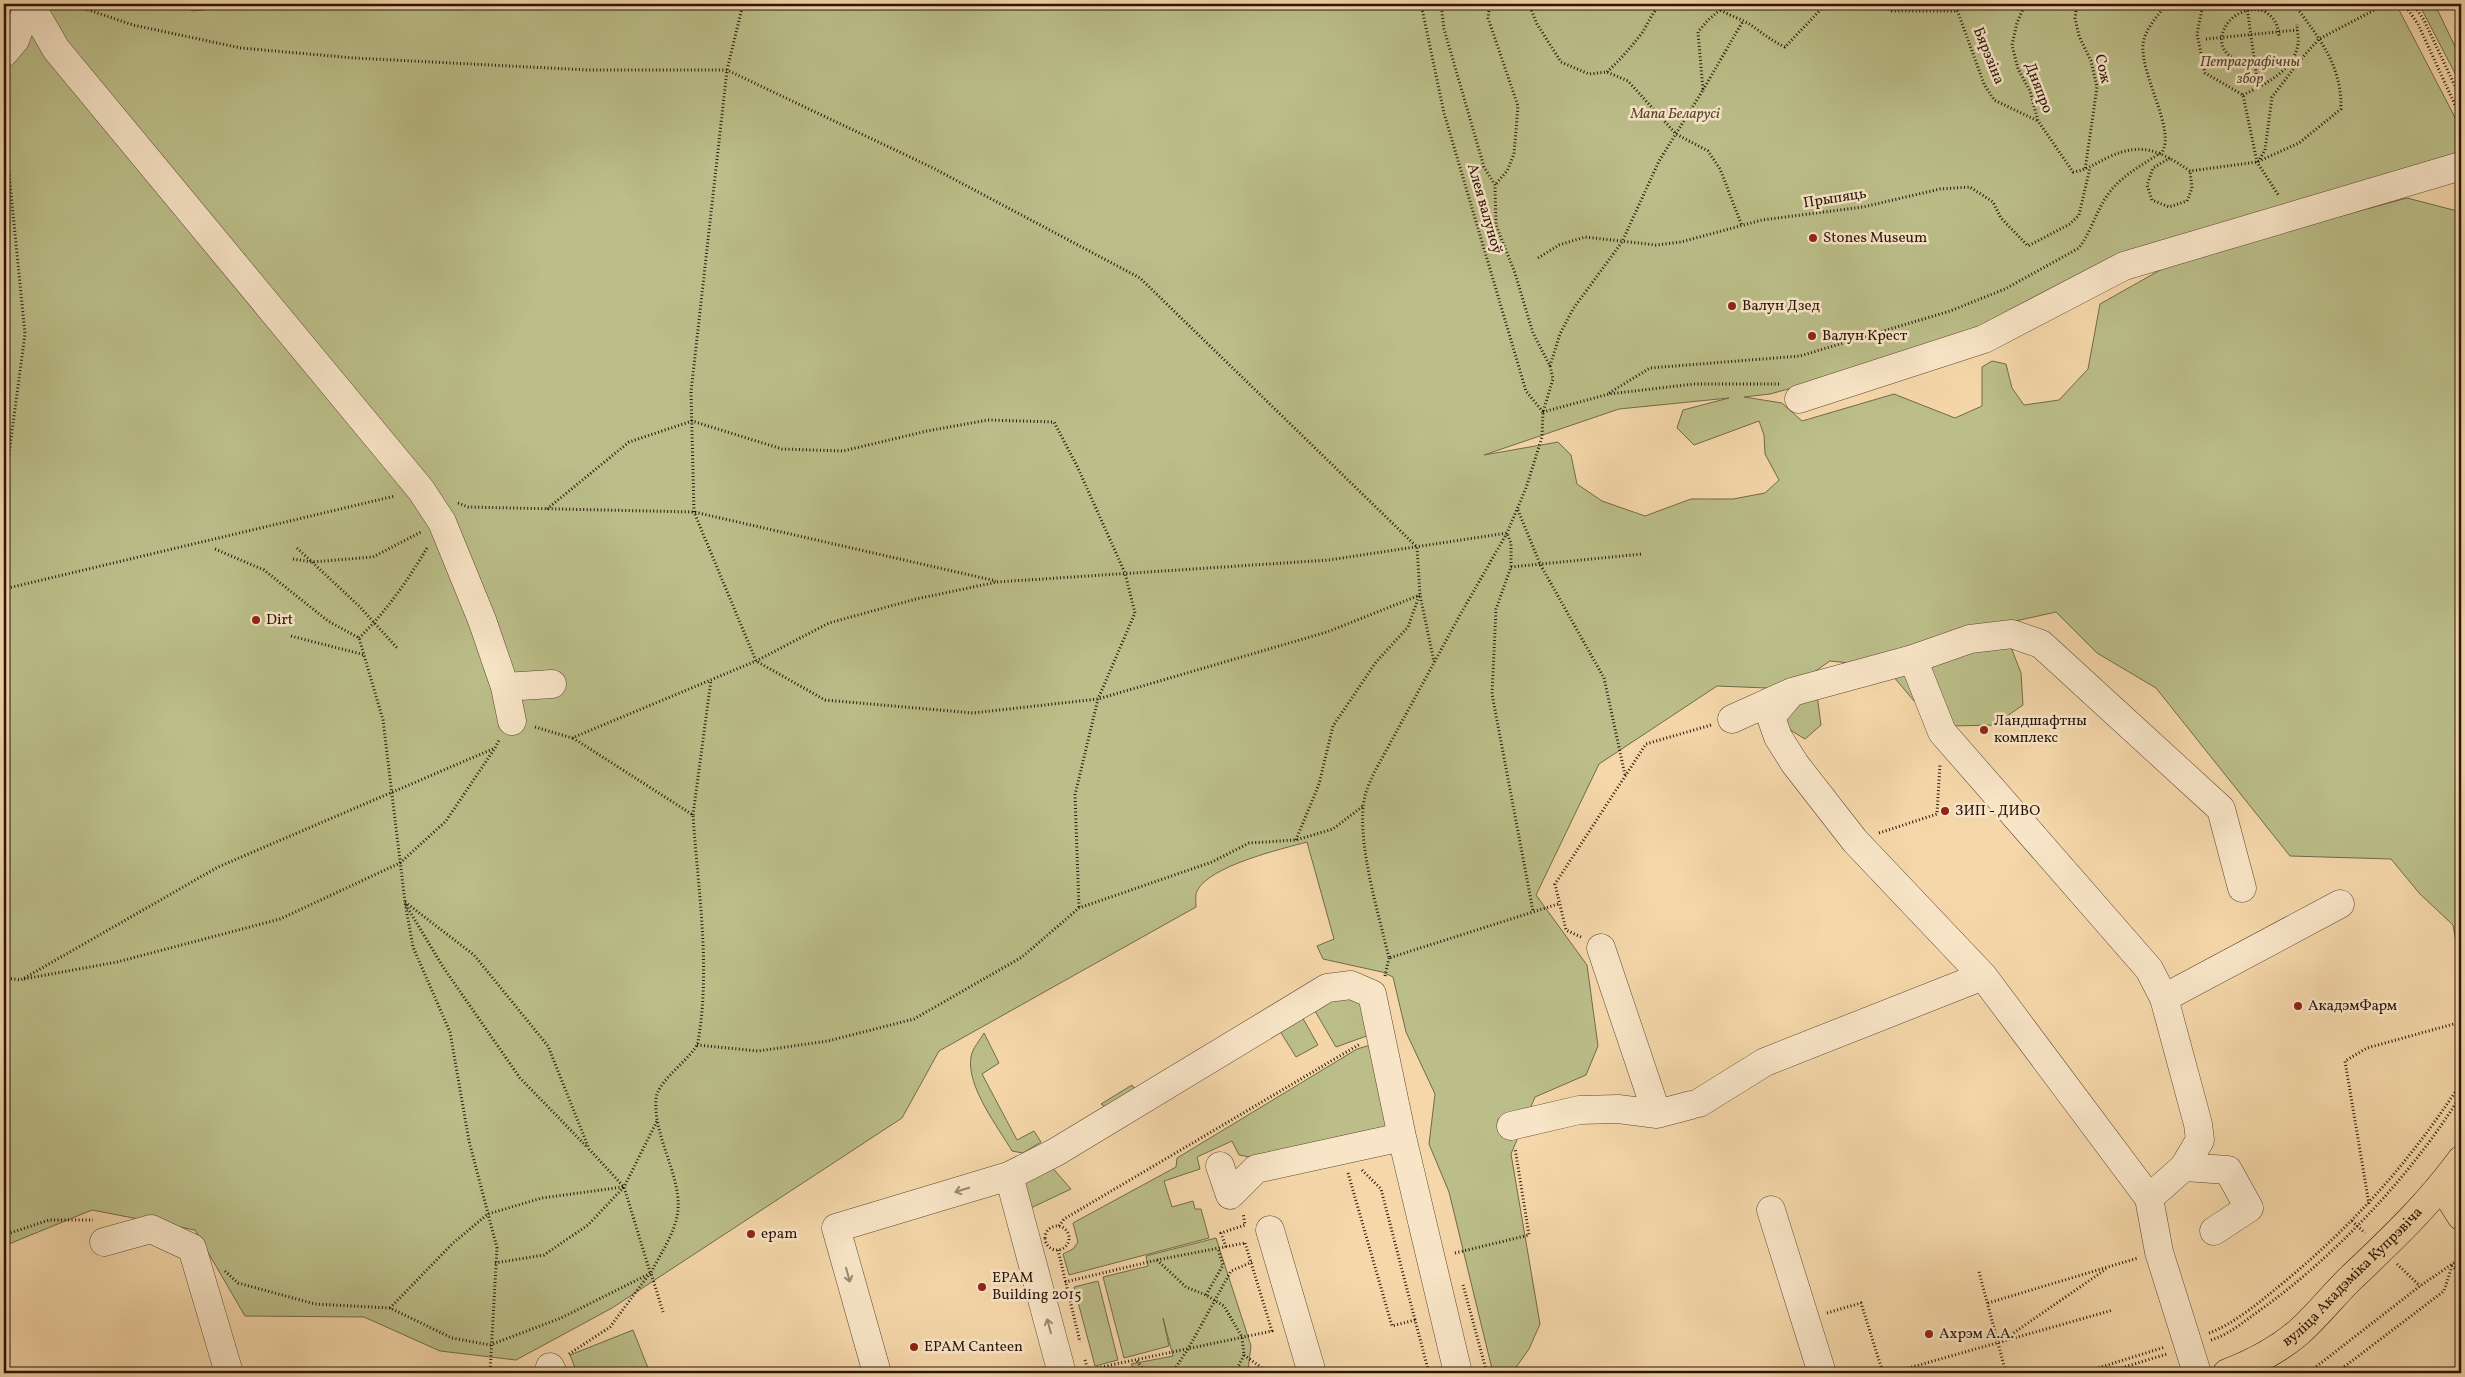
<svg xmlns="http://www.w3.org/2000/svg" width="2465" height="1377" viewBox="0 0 2465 1377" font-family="Vollkorn,serif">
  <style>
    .green { fill: #bbbe89; stroke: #72694a; fill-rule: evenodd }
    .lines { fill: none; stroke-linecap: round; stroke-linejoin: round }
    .minor-casing { stroke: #5c4532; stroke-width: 29 }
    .major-casing { stroke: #29140b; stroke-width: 29 }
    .path { stroke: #29140b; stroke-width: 3; stroke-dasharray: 1 2.5; stroke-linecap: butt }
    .minor { stroke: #f8e5c7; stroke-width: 28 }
    .major { stroke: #f5d7a9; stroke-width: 28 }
    .oneway { stroke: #9b8772 }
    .poi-dot { fill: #8f2418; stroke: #f8e5c7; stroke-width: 2 }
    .labels { text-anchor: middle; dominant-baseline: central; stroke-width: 5; stroke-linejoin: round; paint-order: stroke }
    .street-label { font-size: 15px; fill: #29140b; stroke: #f8e5c7 }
    .park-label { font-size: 15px; font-style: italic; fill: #554731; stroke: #f8e5c7 }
    .poi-label { font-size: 15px; fill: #29140b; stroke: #f8e5c7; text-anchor: start }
  </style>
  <rect width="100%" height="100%" fill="#f5d7a9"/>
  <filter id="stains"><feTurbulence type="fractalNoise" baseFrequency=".004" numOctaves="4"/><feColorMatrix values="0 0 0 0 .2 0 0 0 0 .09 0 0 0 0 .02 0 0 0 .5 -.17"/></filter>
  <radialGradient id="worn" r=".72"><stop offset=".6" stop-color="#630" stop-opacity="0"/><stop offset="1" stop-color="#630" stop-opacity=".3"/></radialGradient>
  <!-- green -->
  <path class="green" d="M4,4h166l24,7 55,-7h2147l65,125v29l-181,56 -321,128 -189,52 -26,3 38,6 20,18 92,-27 61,24 27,-12v-39l10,-6 14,3 6,24 12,17 35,-5 29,-31 12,-65 78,-44 229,-62 54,14v759l-8,-46 -33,-31 -29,-35 -101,-3 -134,-168 -59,-35 -41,-41 -54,12 19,49 2,32 -29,20 -41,1 -33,-18 -27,-32 -33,-12 -30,-3 -16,11 7,53 -16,14 -26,-16 -12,-35 -50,-2 -118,78 -63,131 51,70 11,81 -12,29 -51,22 -24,57 29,170 -11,25 -17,24h-19l-44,-181 -20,-48 6,-50 -29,-62 -13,-55 -11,-5 -59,-13 -6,-13 17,-7 -27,-97c-26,7 -98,24 -110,49 -2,4 -1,11 -1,16l-257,144 -37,67 -290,190 -96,52 -76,-9 -76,-34 -119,-1 -50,-86 -103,-20 -88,36zM1729,398l-46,12 -6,18 17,17 65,-24 5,14 1,19 14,26 -14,13 -32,6h-42l-46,17 -43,-15 -25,-17 -6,-29 -13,-13 -74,13 135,-46z
    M2419,4h15l4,7 23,48v26z
    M1338,993h20l14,41 -36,13 -21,-36z
    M1301,1015l17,30 -22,12 -18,-29z
    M984,1033l15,30 -17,11 35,66 17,-9 7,11 -18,11 -11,-2c-14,-24 -46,-65 -41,-94 1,-8 9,-17 13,-24z
    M1377,1043l20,84 -137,32 -21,-4 -7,-14 -35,16 3,12 -36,12 8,26 21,-6 2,8h6l8,29 -140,37 -6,-21 10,-5 5,-7 -5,-19 103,-56 1,-9 180,-109z
    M1132,1085l4,6 -27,18 -8,-5z
    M1049,1164l22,25 -38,18h-6l-3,-23z
    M1216,1238l35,108 -3,24 -3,3h-109l-5,-9 42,-8 -10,-38 6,28 -45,12 -21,-81 45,-11 -2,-10z
    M1098,1281l20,79 -23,6 -21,-79z
    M633,1330l17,43h-73l-7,-18z"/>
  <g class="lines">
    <defs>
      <path id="minor" d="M30,4l26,45 365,441 21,32 40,98 23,67 7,34
        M4,53l11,-13 14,-36
        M1799,399l185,-60 140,-73 337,-100
        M505,687l47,-3
        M1792,692l-21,25 7,20 17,27 60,77 128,135 166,222
        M1732,719l60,-27 121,-33
        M1601,948l56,166
        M2164,998l-15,-29 -207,-237 -29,-73 57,-20 42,-5 29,10 180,165 21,79
        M1699,1103l66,-41 218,-86
        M1511,1126l68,-16 39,-1 39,5 34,-9
        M1220,1166l10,29 26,-26 146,-32 56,236
        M2184,1167l16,-27 -2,-16 -34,-126 176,-94
        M1009,1176l51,190 -1,7
        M1771,1210l51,163
        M1270,1230l42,143
        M104,1242l47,-13 41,19 37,125
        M550,1367l3,6
        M877,1373l-41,-145 173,-52 47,-24 271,-164 24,-3 21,9 30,143
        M2197,1373l-38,-121 -10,-54 35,-31 44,3 21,38 -35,23"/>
      <g id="major">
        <path d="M2442,1186l19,30"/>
        <path id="s1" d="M2227,1373c24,-9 52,-24 72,-41 19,-17 35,-38 53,-55 40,-38 76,-72 109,-117"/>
      </g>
    </defs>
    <!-- minor casing -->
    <use href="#minor" class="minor-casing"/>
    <!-- major casing -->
    <use href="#major" class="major-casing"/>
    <!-- path -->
    <path class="path" d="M71,4l62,21 108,23 113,10 234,12h139l206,98 207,110 277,269 3,48 14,67
      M743,4l-16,66 -36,322 3,120 62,149 69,39 148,13 125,-14 229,-67 93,-37
      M1421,4l23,109 82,278 17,21
      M1441,4l3,25 40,138 11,18 1,40 18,45 19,63 17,33 3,13 -10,33 -1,25 -16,51 -19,45 -47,82 -85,156c-4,8 -8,17 -10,25 -10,42 14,119 24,162l169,-54
      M1490,4l-2,14 30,88 -4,48 -7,17 -12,14
      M1529,4l8,20 24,38 28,12 18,-2 21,9 48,53 32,17 12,18 22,57
      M1712,4c11,10 26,13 39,21 11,8 21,16 34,22l41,-43
      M1879,4l13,7h66
      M1955,4l29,80 10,16 44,21
      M2025,4l-8,19 -5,22 6,24 12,22 8,30 35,51c14,-2 23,-9 36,-15 34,-16 52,-5 81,14l67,-9 42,-19 42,-34c1,-44 -22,-71 -47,-105
      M2077,4l-2,14 4,18 12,25 6,26 -12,83
      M2203,4l-6,30 8,39 38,22 14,67 22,34
      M2404,4l14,20 43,94
      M2413,4l11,16 37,79
      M2247,7l11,80
      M2206,39l91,-9
      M2259,62c-63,3 -36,-62 5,-51 10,6 14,13 15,25
      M1607,72c13,-12 24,-25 35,-39 6,-9 11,-23 20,-29
      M1703,90l40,-69
      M2243,95c22,-11 51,-24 55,-51 1,-6 -1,-13 -1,-20
      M4,123l21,211 -21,157
      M2170,158l-17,10 -6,17 5,15 17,7 18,-6 5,-13 -2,-17
      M2258,162l7,-12 7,-53 29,-38 18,-20 67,-35
      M1538,258l21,-13 26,-8 71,8 25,-3 81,-22 101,-13 77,-18 30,-2 23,15 8,16 27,28 42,-22 9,-9 11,-47
      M1550,366l10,-32 13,-25 49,-67 37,-81 44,-71 -5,-58 10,-12 19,-16
      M1609,393l41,-25 150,-12 150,-45 55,-22 74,-41c11,-15 16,-33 26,-49 13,-22 36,-33 57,-47 14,-22 -22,-77 -19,-108 2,-15 15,-29 24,-40
      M1543,412l66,-18 85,-10h87
      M458,503l10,4 226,5 302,69
      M547,509l82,-67 63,-21 90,28 61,2 84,-20 61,-11 66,2 23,44 48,107 10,40 -37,86 -23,96 4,113
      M1518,510l22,54 64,114 21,97
      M297,548l62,58 39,43
      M215,549l49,21 64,51 31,17 24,82 22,182 8,45 37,85 19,109 28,107 -7,125
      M293,559l19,3 61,-5 48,-25
      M1511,567l131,-13
      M4,589l391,-93
      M291,636l74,19
      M359,638c27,-26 49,-58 68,-90
      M535,727l37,11 184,-77 73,-38 87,-24 81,-17 332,-22 178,-27 4,10v24l-15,42 -4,85 41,217
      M573,738l120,77c5,76 18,152 5,227 -3,14 -41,38 -42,57 -3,37 25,76 22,111 -2,22 -18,44 -27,63l12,39
      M693,815l18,-135
      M1879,833l58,-19 3,-50
      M1296,840l23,-56 14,-58 43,-64 32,-35 11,-31
      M405,902l69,53 74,91 41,103 35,38 26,85
      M406,905l37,62 77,111 67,69
      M1581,937l-15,-7 -11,-46 91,-140 65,-19
      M1385,976l4,-18
      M4,978l17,2 197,-113 277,-119 4,-8
      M24,979l93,-17 163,-43 120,-56 46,-42 49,-73
      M697,1045l61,6 70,-10 86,-22 108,-62 57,-49 133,-46 37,-19 47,-3 37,-11 30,-23
      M1362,1170l19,19 34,131
      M1348,1173l44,153 23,-6 14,53
      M2369,1204l-24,-143 22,-13 94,-26
      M2352,1221l13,12
      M1059,1226l5,-7 296,-175
      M1045 1238a12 12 0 1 1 24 0a12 12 0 1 1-24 0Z
      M4,1235l45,-15h44
      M1226,1247l-5,-14 24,-8 -2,-12
      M1058,1250l22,92
      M1455,1253l74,-18 -14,-87
      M1157,1260l29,27 20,8 18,11 18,31 2,18 -9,18
      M495,1263l49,-8 44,-30 36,-38 33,-66
      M2397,1264l23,22
      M225,1271l13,12 77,21 75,4 62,30 38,7 71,-27 90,-45
      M1979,1272l27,101
      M1065,1282l92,-22 88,-17
      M1463,1285l24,88
      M1206,1295l17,-30 -5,-16
      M1988,1303l150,-45
      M390,1308l63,-65 35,-29 54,-16 81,-11
      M1827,1313l34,-10 22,70
      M2209,1333c23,-8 51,-31 69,-46 74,-60 132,-125 183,-204
      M2211,1340c17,-5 31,-17 45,-27 77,-54 156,-138 205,-218
      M2002,1341l104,-72
      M569,1354l41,-27 40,-54
      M1244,1355l25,18
      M1085,1360l4,13
      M1137,1361l9,12
      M1087,1370l185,-39 -27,-88
      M1172,1373l16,-24 43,-78 21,-9
      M1891,1373l222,-63
      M2082,1373l83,-26
      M2105,1373l62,-19
      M2308,1373l112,-87 41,-28
      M2336,1373l108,-82 8,-25 9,7"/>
    <!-- minor -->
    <use href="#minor" class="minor"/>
    <!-- major -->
    <use href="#major" class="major"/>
  </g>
  <!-- one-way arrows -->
  <defs><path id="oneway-shaft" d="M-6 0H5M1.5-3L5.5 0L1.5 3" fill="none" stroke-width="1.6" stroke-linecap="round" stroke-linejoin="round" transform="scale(1.25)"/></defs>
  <g class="oneway">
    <use href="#oneway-shaft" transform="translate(962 1190) rotate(163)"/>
    <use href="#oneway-shaft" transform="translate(848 1275) rotate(75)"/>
    <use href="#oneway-shaft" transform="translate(1049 1326) rotate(-105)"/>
  </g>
  <!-- markers -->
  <g class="poi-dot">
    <circle cx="1813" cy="238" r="5"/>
    <circle cx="1732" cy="306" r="5"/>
    <circle cx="1812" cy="336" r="5"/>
    <circle cx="256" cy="620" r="5"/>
    <circle cx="1984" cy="730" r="5"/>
    <circle cx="1945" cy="811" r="5"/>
    <circle cx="2298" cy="1006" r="5"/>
    <circle cx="751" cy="1234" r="5"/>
    <circle cx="982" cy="1287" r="5"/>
    <circle cx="1929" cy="1334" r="5"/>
    <circle cx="914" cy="1347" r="5"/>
  </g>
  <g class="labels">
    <!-- street labels -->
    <g class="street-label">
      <text transform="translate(1988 56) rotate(68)">Бярэзіна</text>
      <text transform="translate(2102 69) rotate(77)">Сож</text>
      <text transform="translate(2038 88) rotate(69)">Дняпро</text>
      <text transform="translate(1835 199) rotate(-9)">Прыпяць</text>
      <text transform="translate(1484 209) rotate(74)">Алея валуноў</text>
      <text stroke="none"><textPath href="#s1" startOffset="160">вуліца Акадэміка Купрэвіча</textPath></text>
    </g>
    <!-- park labels -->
    <g class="park-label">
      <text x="2250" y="62">Петраграфічны<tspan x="2250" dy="17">збор</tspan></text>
      <text x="1675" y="114">Мапа Беларусі</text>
    </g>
    <!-- poi labels -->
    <g class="poi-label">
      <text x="1823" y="238">Stones Museum</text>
      <text x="1742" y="306">Валун Дзед</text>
      <text x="1822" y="336">Валун Крест</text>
      <text x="266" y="620">Dirt</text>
      <text x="1994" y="721">Ландшафтны<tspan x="1994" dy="17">комплекс</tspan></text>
      <text x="1955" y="811">ЗИП - ДИВО</text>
      <text x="2308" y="1006">АкадэмФарм</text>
      <text x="761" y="1234">epam</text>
      <text x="992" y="1278">EPAM<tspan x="992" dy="17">Building 2015</tspan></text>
      <text x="1939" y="1334">Ахрэм А.А.</text>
      <text x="924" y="1347">EPAM Canteen</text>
    </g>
  </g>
  <!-- margin -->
  <rect width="2465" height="1377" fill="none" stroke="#f5d7a9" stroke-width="20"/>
  <rect x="5" y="5" width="2455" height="1367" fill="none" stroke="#29140b" stroke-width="2.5"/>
  <rect x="10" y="10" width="2445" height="1357" fill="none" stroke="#29140b"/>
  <rect width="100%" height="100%" filter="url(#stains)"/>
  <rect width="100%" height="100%" fill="url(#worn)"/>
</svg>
